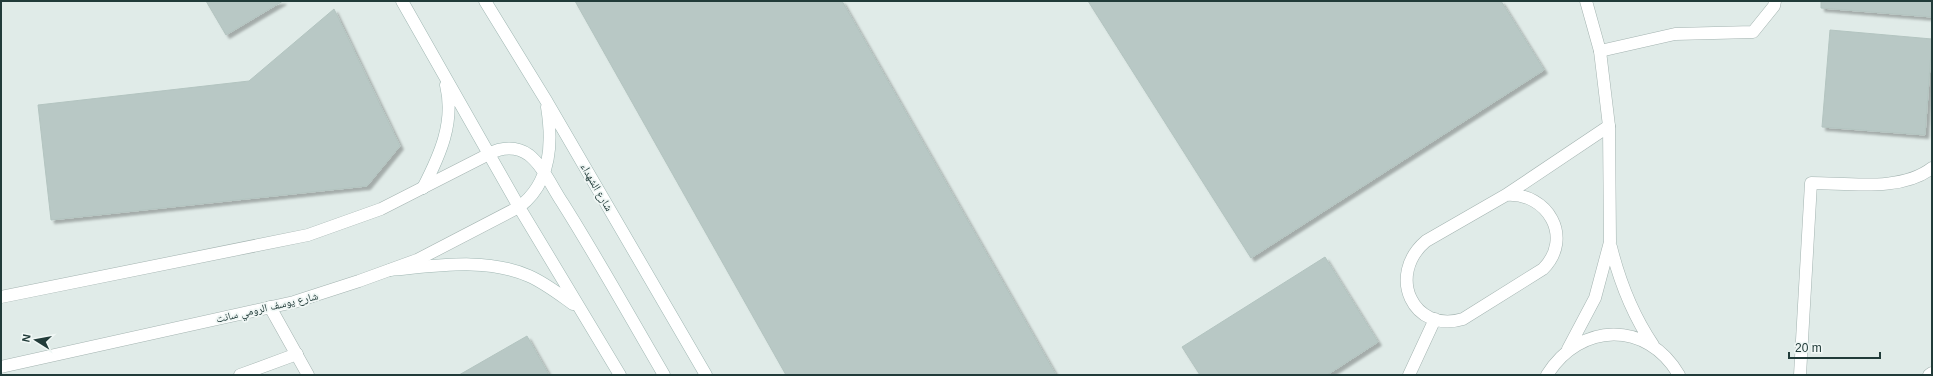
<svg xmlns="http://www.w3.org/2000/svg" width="1933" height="376" viewBox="0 0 1933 376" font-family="Arial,'Noto Naskh Arabic',sans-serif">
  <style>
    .building { fill: #b8c8c5; stroke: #b3c4c0; filter: url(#shadow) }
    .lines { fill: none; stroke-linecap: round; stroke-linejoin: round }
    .service-casing { stroke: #a3b3b0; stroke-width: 13 }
    .minor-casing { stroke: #a3b3b0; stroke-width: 13 }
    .tertiary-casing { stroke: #a3b3b0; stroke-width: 13 }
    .secondary-casing { stroke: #9fb6b2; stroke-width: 13 }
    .service { stroke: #fff; stroke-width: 12 }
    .minor { stroke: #fff; stroke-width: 12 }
    .tertiary { stroke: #fff; stroke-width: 12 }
    .secondary { stroke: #fff; stroke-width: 12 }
    .labels { text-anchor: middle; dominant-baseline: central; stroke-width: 3.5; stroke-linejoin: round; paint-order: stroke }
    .street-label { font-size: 11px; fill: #213b39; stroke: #f0f7f5 }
  </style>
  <defs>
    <filter id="shadow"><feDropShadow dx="3.5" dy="3.5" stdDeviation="1" flood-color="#0004"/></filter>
  </defs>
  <rect width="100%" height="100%" fill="#e0ebe8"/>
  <!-- building -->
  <path class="building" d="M206,1h77l-57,34z
    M575,1h267l214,374h-270z
    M1088,1h413l43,69 -293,188z
    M1821,1h111v16l-111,-9z
    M334,9l66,137 -33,40 -316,34 -13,-115 211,-24z
    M1830,30l102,9 -7,96 -103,-8z
    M1325,257l53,85 -51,33h-127l-18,-28z
    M527,336l22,39h-90z"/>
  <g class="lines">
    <defs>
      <path id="service" d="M1600,51l75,-17 78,-2 21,-26 1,-5
        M1506,195c42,-3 68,43 37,74l-80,50c-50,15 -77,-44 -37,-78l80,-46 103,-69
        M240,375l57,-21
        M1409,375l26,-56
        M1800,375l11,-192c38,0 90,9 121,-15"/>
      <path id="minor" d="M1611,247c9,36 21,67 42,98
        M270,307l38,68
        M1568,349l27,-51 15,-56 -1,-116 -9,-75 -14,-50
        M1547,375c33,-53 100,-55 132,0
        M1929,375l3,-2"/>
      <path id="tertiary" d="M1,297l307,-62 73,-26 108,-55
        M1,367l293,-65 65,-21 58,-21 102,-53"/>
      <path id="secondary" d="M402,1l117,206 101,168
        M485,1l62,101 159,273
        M489,154c12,-7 28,-8 40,1 14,11 23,32 33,47 36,57 68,115 102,173
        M423,188c17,-33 32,-66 23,-103
        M519,207c32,-24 34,-63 28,-100
        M390,270c46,-4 96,-13 139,6 16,7 30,18 44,28"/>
    </defs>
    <!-- service casing -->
    <use href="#service" class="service-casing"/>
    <!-- minor casing -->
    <use href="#minor" class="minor-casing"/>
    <!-- tertiary casing -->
    <use href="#tertiary" class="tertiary-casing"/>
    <!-- secondary casing -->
    <use href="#secondary" class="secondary-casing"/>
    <!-- service -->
    <use href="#service" class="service"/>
    <!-- minor -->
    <use href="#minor" class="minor"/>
    <!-- tertiary -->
    <use href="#tertiary" class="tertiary"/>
    <!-- secondary -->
    <use href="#secondary" class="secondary"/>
  </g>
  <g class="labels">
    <!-- street labels -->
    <g class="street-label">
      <text transform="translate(597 187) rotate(60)">شارع الشهداء</text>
      <text transform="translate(267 307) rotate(-13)">شارع يوسف الرومي سانت</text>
    </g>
  </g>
  <!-- border -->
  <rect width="1933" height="376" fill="none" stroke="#213b39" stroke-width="4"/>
  <!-- north arrow -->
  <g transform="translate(36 340) rotate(281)" stroke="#f0f7f5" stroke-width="3" paint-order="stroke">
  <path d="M0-3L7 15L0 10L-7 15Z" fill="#213b39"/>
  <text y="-6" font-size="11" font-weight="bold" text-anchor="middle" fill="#213b39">N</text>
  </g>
  <!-- scale -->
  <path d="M1789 352v6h91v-6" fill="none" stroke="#213b39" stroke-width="2"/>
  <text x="1795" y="352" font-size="12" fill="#213b39" stroke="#f0f7f5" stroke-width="3" paint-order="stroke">20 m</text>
</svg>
